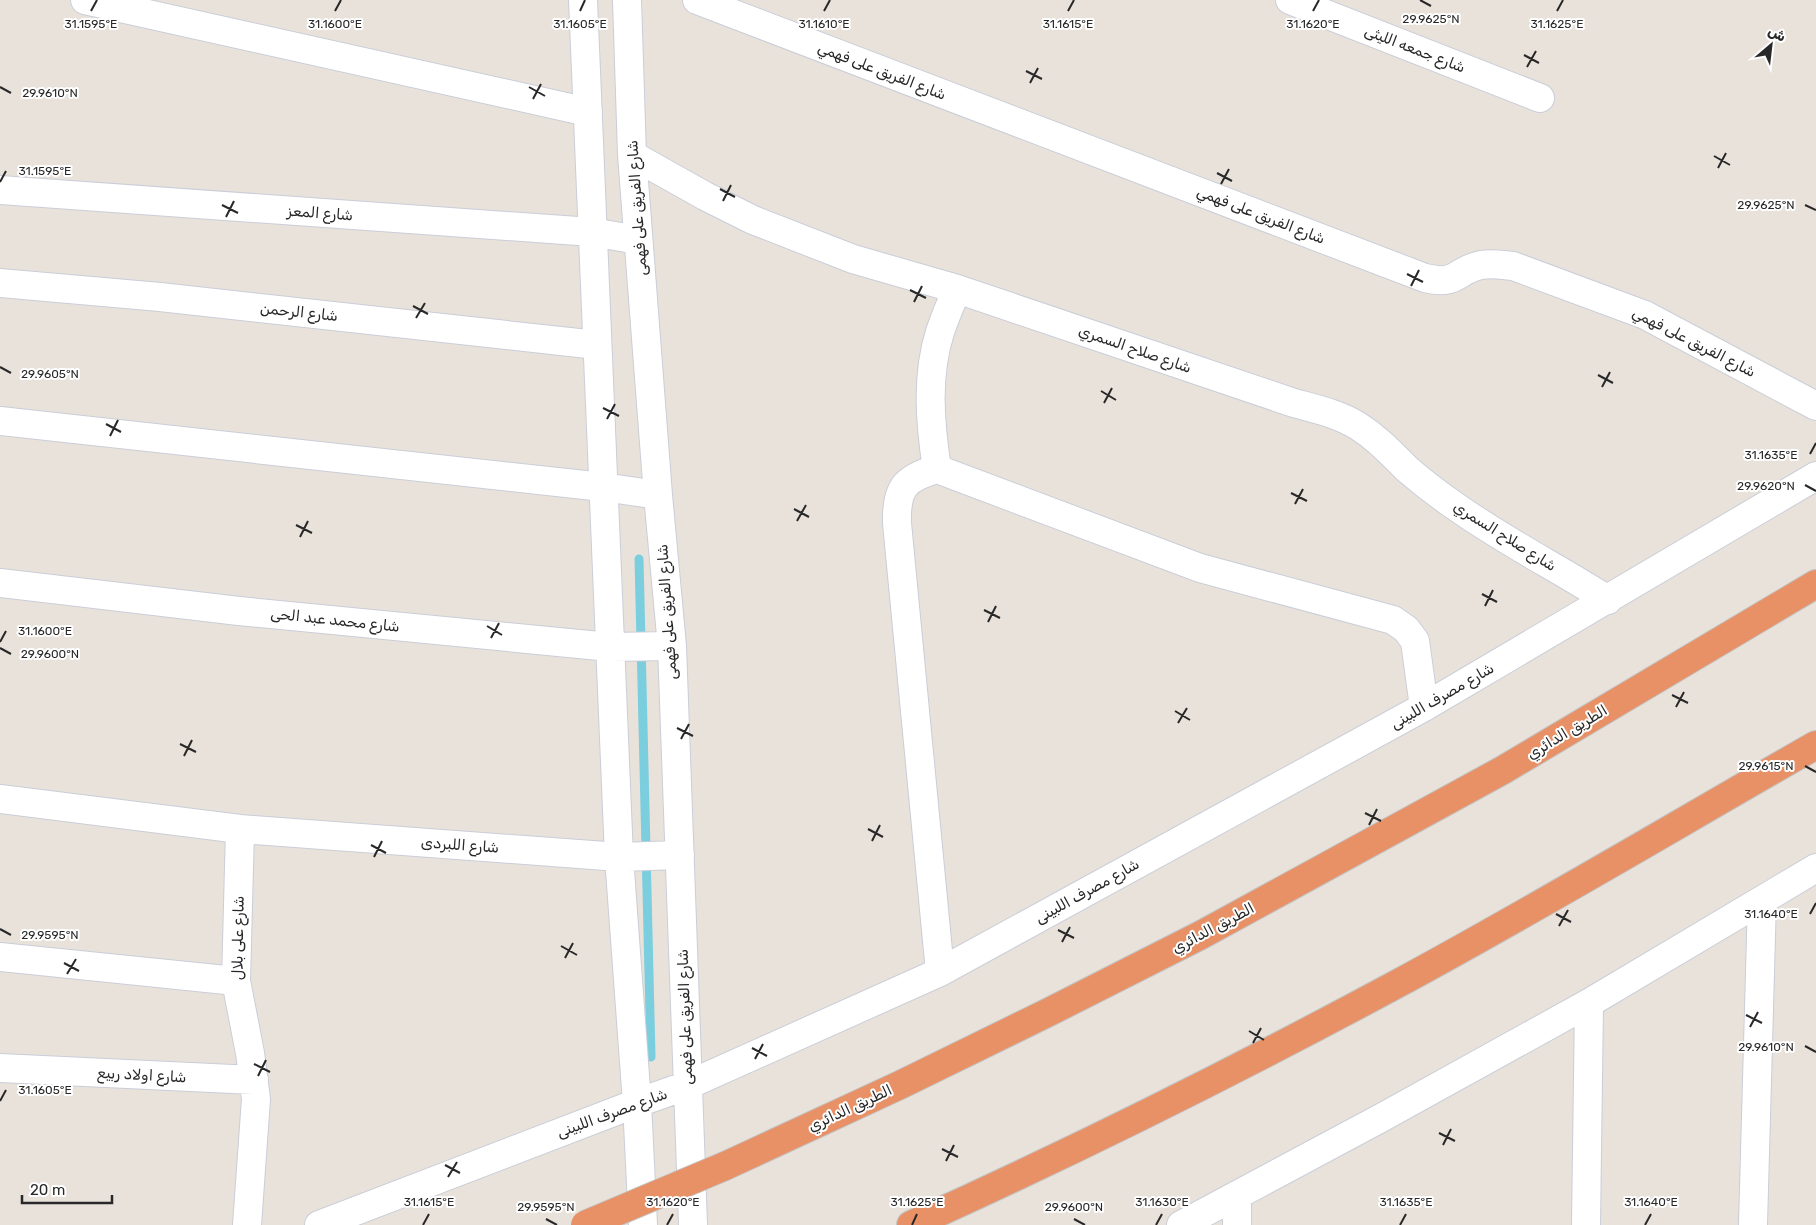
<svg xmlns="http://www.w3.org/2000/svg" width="1816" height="1225" viewBox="0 0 1816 1225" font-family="Rubik,'Noto Sans Arabic',sans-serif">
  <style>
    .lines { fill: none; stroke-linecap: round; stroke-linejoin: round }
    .stream { stroke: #7bcede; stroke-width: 9 }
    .minor-casing { stroke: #caced8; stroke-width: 30 }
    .highway-casing { stroke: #c3c3c3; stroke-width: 30 }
    .minor { stroke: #fff; stroke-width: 28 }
    .highway { stroke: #e99166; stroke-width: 28 }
    .highway-bridge-casing { stroke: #c3c3c3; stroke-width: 30; stroke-linecap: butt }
    .highway-bridge { stroke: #e99166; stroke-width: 28 }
    .ticks { fill: none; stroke: #282828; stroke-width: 2 }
    .labels { text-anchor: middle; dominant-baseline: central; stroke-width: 4; stroke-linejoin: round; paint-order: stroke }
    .street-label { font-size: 15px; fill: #282828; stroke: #fff }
    .ticks-label { font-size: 12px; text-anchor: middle; fill: #282828; stroke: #fff; stroke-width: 4; stroke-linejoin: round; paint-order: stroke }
  </style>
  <rect width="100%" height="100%" fill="#e9e2db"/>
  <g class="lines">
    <!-- stream -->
    <path class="stream" d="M639,559l12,498"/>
    <defs>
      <path id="minor" d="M85,0l503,112
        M583,0l36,857 18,246 6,122
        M627,0l5,155 26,340 14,151 21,579
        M697,0l728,278c34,8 30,-8 56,-13 11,-2 21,0 32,1l132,49 171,91
        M1290,0l250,98
        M632,155l73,41 48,24 100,39 104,30 337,114c22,6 45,11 64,23 19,12 33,27 49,43 15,13 32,26 48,37 49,35 103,62 153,94
        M0,190l592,42 46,8
        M0,283l160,14 437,48
        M0,421l603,66 55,8
        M937,469c-7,-46 -11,-93 3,-137 5,-15 11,-29 17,-43
        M0,583l239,28 371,36 62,-1
        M0,799l240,30 379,28 61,-2
        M240,829l-4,152 14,72 6,46 -9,126
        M0,957l236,24
        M940,972l-43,-449c-1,-34 7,-45 40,-54l263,99 193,52 13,9 9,12 9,66
        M0,1068l254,12
        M1237,1195v30
        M319,1225l318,-122 51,-18 252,-113 484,-265 392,-231
        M1181,1225l200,-107 208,-115 227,-135
        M1586,1225l3,-222
        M1753,1225l9,-325"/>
      <path id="highway" d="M725,1166l175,-81 147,-72 154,-78 302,-165 313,-186
        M911,1225c164,-74 326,-155 484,-240 143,-77 281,-160 421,-240"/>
    </defs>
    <!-- minor casing -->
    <use href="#minor" class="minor-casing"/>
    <!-- highway casing -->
    <use href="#highway" class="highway-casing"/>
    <!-- minor -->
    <use href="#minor" class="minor"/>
    <!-- highway -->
    <use href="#highway" class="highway"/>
    <defs>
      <path id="highway-bridge" d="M585,1225l140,-59"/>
    </defs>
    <!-- highway-bridge casing -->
    <use href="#highway-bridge" class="highway-bridge-casing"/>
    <!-- highway-bridge -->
    <use href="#highway-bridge" class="highway-bridge"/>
  </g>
  <!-- ticks -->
  <path class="ticks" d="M1420,0l11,6M91,11l6,-11M335,11l6,-11M580,11l5,-11M824,11l6,-11M1068,11l6,-11M1313,11l6,-11M1557,11l6,-11M1524,55l15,8M1527,67l9,-16M1026,71l16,8M1030,83l8,-15M0,87l11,6M529,87l16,9M533,99l8,-15M1714,156l16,9M1718,168l8,-15M1217,173l15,8M0,182l6,-11M1221,184l8,-15M720,189l15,8M723,201l8,-16M222,205l16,8M1805,205l11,5M226,217l8,-16M1407,274l16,8M1411,286l8,-16M910,290l16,8M914,302l8,-16M413,306l15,8M416,318l9,-15M0,367l11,6M1598,375l15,8M1602,387l8,-15M1101,391l15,9M1104,403l8,-15M603,408l16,8M607,419l8,-15M106,424l15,8M110,436l8,-16M1810,454l6,-11M1805,485l11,6M1291,493l16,8M1295,504l8,-15M794,509l15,8M797,521l9,-16M296,525l16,8M300,537l8,-16M1482,594l15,8M1485,606l8,-16M984,610l16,8M988,622l8,-16M487,626l15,9M491,638l8,-15M0,642l6,-11M0,648l11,6M1672,695l16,8M1676,707l8,-15M1175,711l15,9M1178,723l9,-15M677,728l16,8M681,739l8,-15M180,744l16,8M184,756l8,-16M1805,766l11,6M1365,813l16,8M1369,825l8,-16M868,829l15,8M872,841l8,-16M371,845l15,8M374,857l8,-16M1556,914l15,8M1810,914l6,-11M1559,926l9,-16M0,929l11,6M1058,930l16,8M1062,942l8,-15M561,946l16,9M565,958l8,-15M64,963l15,8M67,974l9,-15M1746,1015l16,8M1750,1027l8,-15M1249,1031l15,9M1253,1043l8,-15M1805,1046l11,6M752,1048l15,8M755,1059l8,-15M254,1064l16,8M258,1076l8,-16M0,1101l6,-11M1439,1133l16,8M1443,1145l8,-16M942,1149l16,8M946,1161l8,-16M445,1165l15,8M448,1177l9,-15M546,1219l11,6M1074,1219l11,6M423,1225l6,-11M667,1225l6,-11M912,1225l5,-11M1156,1225l6,-11M1400,1225l6,-11M1645,1225l6,-11"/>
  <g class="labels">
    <!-- street labels -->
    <g class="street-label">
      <text transform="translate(1415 49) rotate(21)">شارع جمعه الليثى</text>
      <text transform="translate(882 71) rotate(21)">شارع الفريق على فهمي</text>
      <text transform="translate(637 208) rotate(-94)">شارع الفريق على فهمى</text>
      <text transform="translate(320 213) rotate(4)">شارع المعز</text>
      <text transform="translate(1261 215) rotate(21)">شارع الفريق على فهمي</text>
      <text transform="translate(299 312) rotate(6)">شارع الرحمن</text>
      <text transform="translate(1694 342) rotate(27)">شارع الفريق على فهمي</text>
      <text transform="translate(1135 349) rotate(19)">شارع صلاح السمري</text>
      <text transform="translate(1505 536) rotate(32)">شارع صلاح السمري</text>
      <text transform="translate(667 612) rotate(-94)">شارع الفريق على فهمى</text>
      <text transform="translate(335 620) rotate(6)">شارع محمد عبد الحى</text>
      <text transform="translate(1442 696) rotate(-30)">شارع مصرف اللبينى</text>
      <text transform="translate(1567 732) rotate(-31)">الطريق الدائري</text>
      <text transform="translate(460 845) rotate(4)">شارع اللبردى</text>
      <text transform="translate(1087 891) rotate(-29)">شارع مصرف اللبينى</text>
      <text transform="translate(1213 928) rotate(-28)">الطريق الدائري</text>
      <text transform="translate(238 938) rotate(-89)">شارع على بلال</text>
      <text transform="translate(685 1017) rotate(-92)">شارع الفريق على فهمى</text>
      <text transform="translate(142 1075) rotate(3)">شارع اولاد ربيع</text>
      <text transform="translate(850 1108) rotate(-25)">الطريق الدائري</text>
      <text transform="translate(612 1113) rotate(-20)">شارع مصرف اللبينى</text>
    </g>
  </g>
  <g class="ticks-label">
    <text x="1431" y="23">29.9625°N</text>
    <text x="91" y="28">31.1595°E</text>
    <text x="335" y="28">31.1600°E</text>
    <text x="580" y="28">31.1605°E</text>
    <text x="824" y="28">31.1610°E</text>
    <text x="1068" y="28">31.1615°E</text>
    <text x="1313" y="28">31.1620°E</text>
    <text x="1557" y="28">31.1625°E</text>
    <text x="50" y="97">29.9610°N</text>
    <text x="45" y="175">31.1595°E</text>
    <text x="1766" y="209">29.9625°N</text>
    <text x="50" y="378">29.9605°N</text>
    <text x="1771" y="459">31.1635°E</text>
    <text x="1766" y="490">29.9620°N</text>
    <text x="45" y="635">31.1600°E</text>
    <text x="50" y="658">29.9600°N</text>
    <text x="1766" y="770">29.9615°N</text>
    <text x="1771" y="918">31.1640°E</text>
    <text x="50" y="939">29.9595°N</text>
    <text x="1766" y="1051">29.9610°N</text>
    <text x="45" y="1094">31.1605°E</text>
    <text x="429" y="1206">31.1615°E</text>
    <text x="673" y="1206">31.1620°E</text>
    <text x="917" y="1206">31.1625°E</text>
    <text x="1162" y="1206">31.1630°E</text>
    <text x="1406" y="1206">31.1635°E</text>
    <text x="1651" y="1206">31.1640°E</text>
    <text x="546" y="1211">29.9595°N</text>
    <text x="1074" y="1211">29.9600°N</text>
  </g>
  <!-- north arrow -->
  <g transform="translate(1771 45) rotate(28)" stroke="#ffffff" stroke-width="4" paint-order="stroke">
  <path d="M0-4L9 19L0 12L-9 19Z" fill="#282828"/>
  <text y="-8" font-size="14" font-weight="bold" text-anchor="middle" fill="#282828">ش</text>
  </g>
  <!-- scale -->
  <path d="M22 1195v8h90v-8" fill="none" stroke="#282828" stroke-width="2.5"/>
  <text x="30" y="1195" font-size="15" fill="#282828" stroke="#ffffff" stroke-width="4" paint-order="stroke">20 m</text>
</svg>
